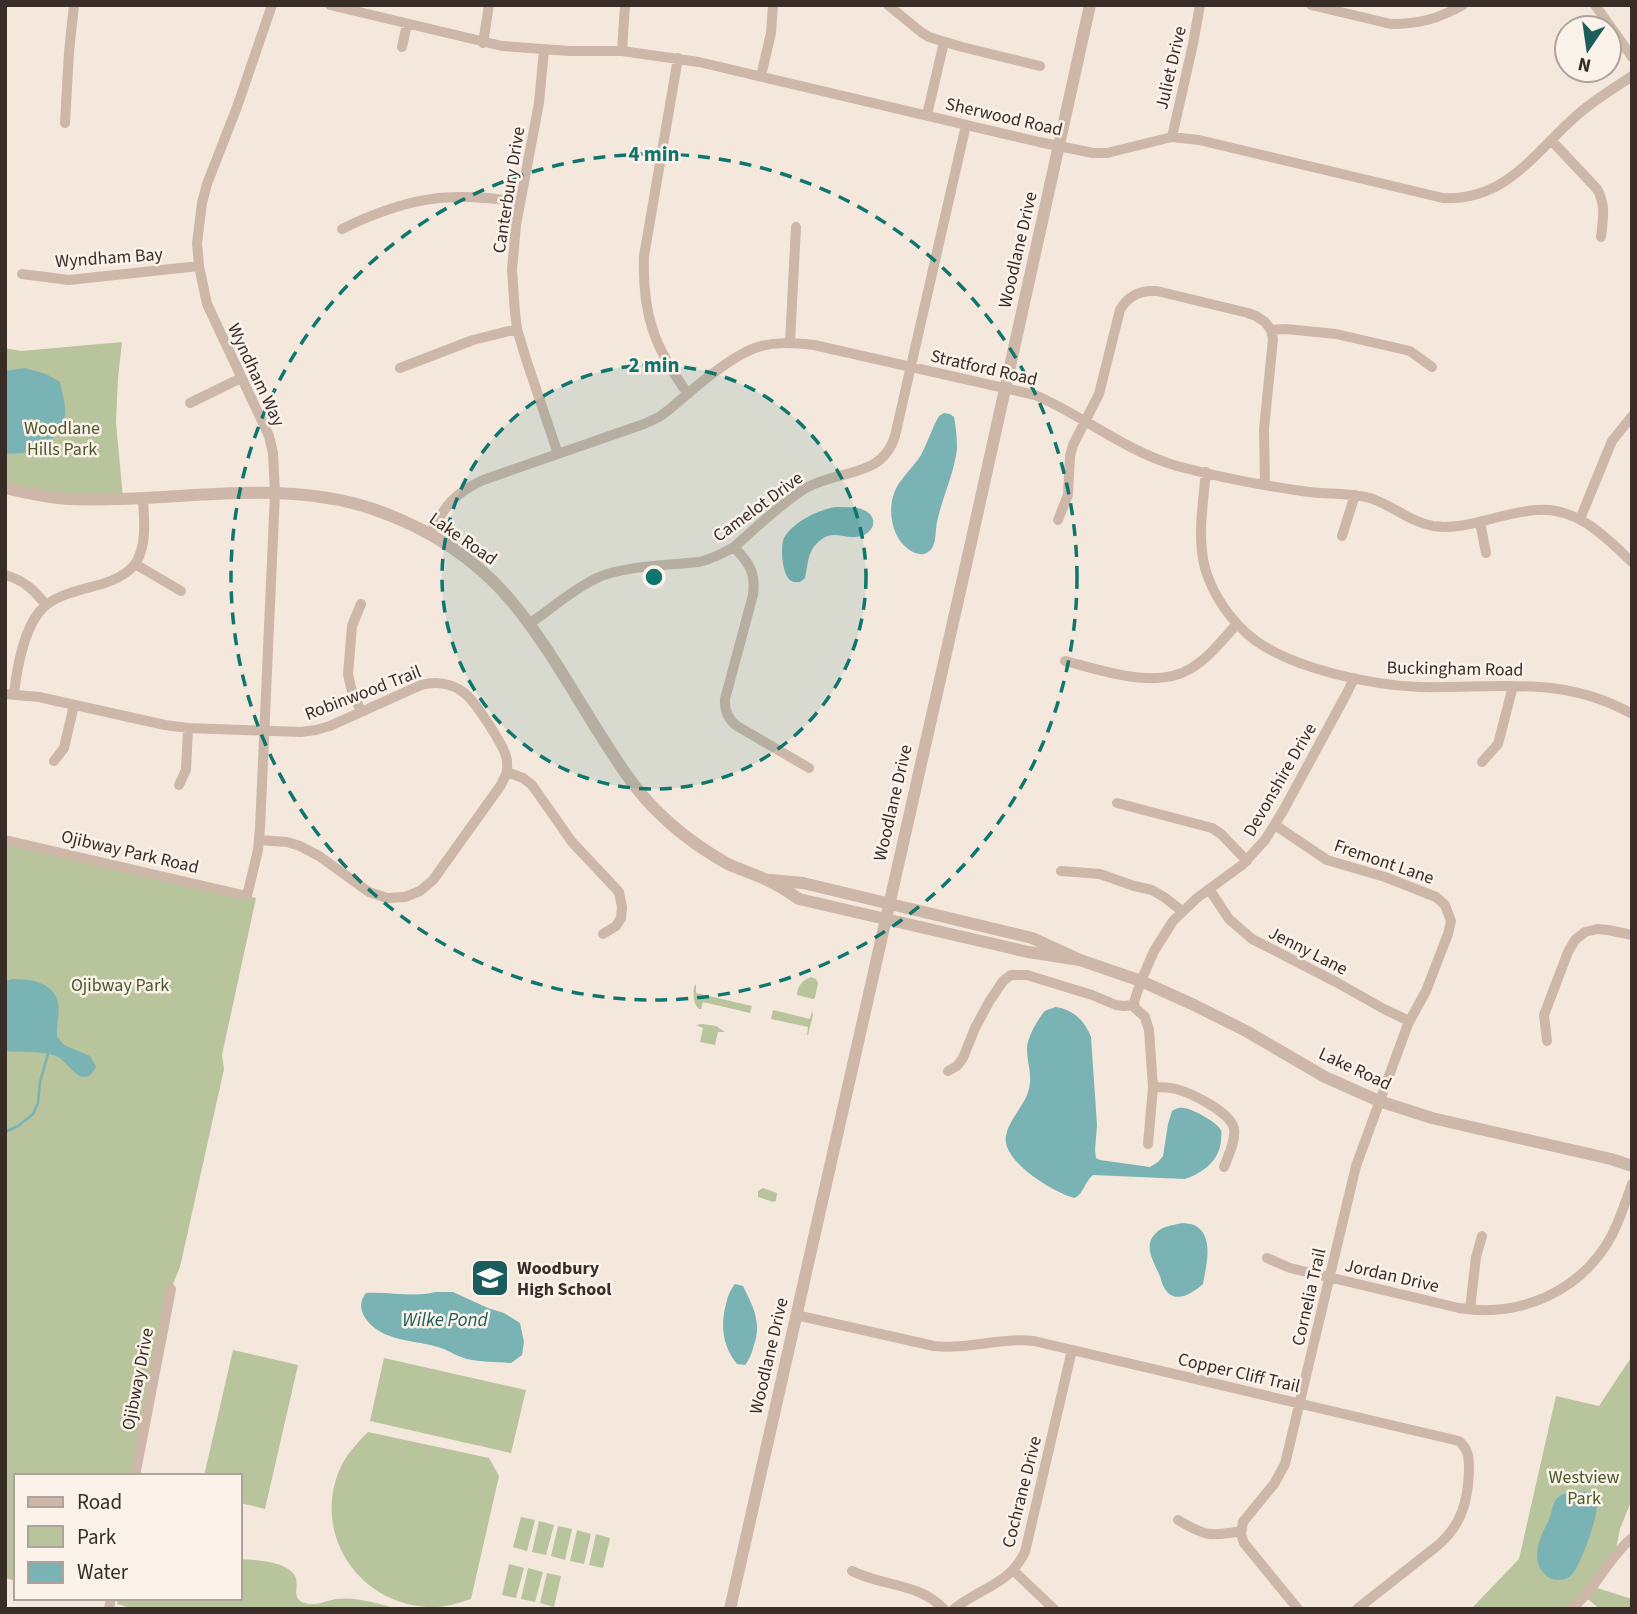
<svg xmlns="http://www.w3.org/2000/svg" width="1637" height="1614" viewBox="0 0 1637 1614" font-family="'Source Sans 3',sans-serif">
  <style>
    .green { fill: #b8c49c }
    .water { fill: #7ab3b3 }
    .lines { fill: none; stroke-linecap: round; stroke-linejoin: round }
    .stream { stroke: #7ab3b3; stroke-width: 2.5 }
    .minor { stroke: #cdb7a8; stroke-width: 10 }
    .tertiary { stroke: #cdb7a8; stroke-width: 12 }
    .ring { fill: none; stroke: #0f766e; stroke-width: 3.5; stroke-dasharray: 12 9 }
    .labels { text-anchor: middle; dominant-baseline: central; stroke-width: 5; stroke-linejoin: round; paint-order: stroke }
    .street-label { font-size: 18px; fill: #392d28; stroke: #fbf2ea }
    .park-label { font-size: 18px; fill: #4a592b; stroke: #fbf2ea }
    .poi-label { font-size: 18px; font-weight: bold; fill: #392d28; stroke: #fbf2ea; text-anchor: start }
    .water-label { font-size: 19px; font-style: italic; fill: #1b5c5d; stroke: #fbf2ea }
    .centre { fill: #0f766e; stroke: #fbf2ea; stroke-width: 3.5 }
    .ring-label { font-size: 21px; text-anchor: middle; font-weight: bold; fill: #0f766e; stroke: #fbf2ea; stroke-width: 5; stroke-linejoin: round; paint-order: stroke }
  </style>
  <rect width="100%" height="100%" fill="#f4e8dd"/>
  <!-- green -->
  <path class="green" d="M122,342l-4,36 -2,44 7,76 -118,-10v-140l16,3z
    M5,840l251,58 -34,157 2,14 -44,198 -9,22 -36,187h-119v105l-11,-3z
    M811,977l5,2 2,4 -3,15 -2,1 -16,-4c0,-9 6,-15 14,-18z
    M696,984v9l56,13 -2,7 -47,-11 -2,7h-2c-6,-6 -6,-14 -5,-22z
    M773,1010l37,9 2,-8 1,4 -5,20h-1l1,-8 -37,-8z
    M702,1024l14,2 9,6h-7l-3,13 -15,-3 3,-14 -7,-3z
    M763,1188l14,5 -1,8 -3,1 -15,-5v-6z
    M233,1350l65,15 -33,144 -25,-6v-27h-36z
    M1632,1356v143l-12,30 -5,25 -21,33 38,12v10h-32l-15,-12 -14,12h-100l48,-50 37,-163 43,10z
    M384,1358l142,32 -15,63 -141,-32z
    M368,1432l121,26 10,18 -28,123c-12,4 -24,8 -37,8 -71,1 -122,-69 -95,-136 6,-15 17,-27 29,-39z
    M521,1517l14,3 -8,31 -14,-4z
    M539,1521l15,4 -8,30 -14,-3z
    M558,1526l14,3 -7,31 -14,-4z
    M577,1530l14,4 -7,30 -14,-3z
    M596,1534l14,4 -7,30 -14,-3z
    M240,1559c14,1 47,2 55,17 5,10 -5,23 10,27 12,4 21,-3 32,-4 20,-3 44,6 64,10h-266l-18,-5 1,-6h122z
    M509,1564l15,4 -8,30 -14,-3z
    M528,1568l15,4 -8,30 -14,-3z
    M547,1573l14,3 -7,31 -14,-4z"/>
  <!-- water -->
  <path class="water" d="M25,368l21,6 14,8c2,10 6,22 5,33 -5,27 -35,42 -60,38v-82z
    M944,413l6,1 4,3c2,10 3,21 3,32 -3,25 -15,49 -20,73 -2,9 0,25 -9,30 -6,5 -14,1 -20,-3 -18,-13 -22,-45 -10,-64 7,-11 16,-19 23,-30 7,-13 11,-27 18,-39z
    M835,507c7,0 15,0 22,1 24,4 20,28 -2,29 -12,1 -22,-6 -33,2 -15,11 -13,22 -17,39l-5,4c-4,0 -6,1 -10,-2 -8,-6 -10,-34 -6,-42 9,-16 34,-28 51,-31z
    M13,979c17,0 41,3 45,24 2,11 -2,23 -1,34l7,8 26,11 6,11c-3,5 -6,11 -13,10 -10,-2 -17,-17 -27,-21 -16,-6 -34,-3 -51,-5v-70z
    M1055,1007c18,2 30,14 36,30l6,88 -2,25 1,8 4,2 50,7 8,-5 5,-6 5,-32 4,-13c4,-2 6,-4 11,-3 8,0 34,14 38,22 1,2 0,9 0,11 -2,20 -18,32 -36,38l-92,-4c-8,6 -9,18 -18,23 -21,-5 -74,-37 -69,-62 3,-19 23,-33 24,-54 1,-10 -3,-22 -3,-32 -1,-10 11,-32 18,-39 2,-1 8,-3 10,-4z
    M1182,1223c1,0 11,1 12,2 21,10 12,41 9,59 -10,9 -28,21 -38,5 -3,-4 -4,-11 -6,-15 -6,-13 -16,-29 -3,-41 6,-7 18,-8 26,-10z
    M735,1284l8,2c10,20 19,37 11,59 -2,7 -4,14 -9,20l-8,-1c-14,-17 -17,-38 -11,-60 2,-8 4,-14 9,-20z
    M435,1292h18l35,16 16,5 16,10 4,19 -2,13 -11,8c-15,-1 -30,-1 -44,-4 -9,-2 -17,-8 -26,-11 -17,-6 -37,-6 -54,-13 -16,-6 -35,-25 -21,-42 23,-2 46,5 69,-1z
    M1591,1492l6,4c0,6 0,11 -1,17 -1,11 -18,60 -27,64 -7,4 -15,4 -21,0 -19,-14 -9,-39 0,-55 3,-7 4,-15 7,-21 6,-11 26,-9 36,-9z"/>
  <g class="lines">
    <!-- stream -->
    <path class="stream" d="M5,1132l13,-6 15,-12 5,-11 2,-21 8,-28"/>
    <!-- minor -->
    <path class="minor" d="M330,5l172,41 68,5h52l77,11 340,80 54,11h14l65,-16 27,3 244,58c63,3 90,-44 132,-81 17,-16 38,-28 57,-41
      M888,5l33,27 8,5 33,10 78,19
      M1311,5l80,19c28,0 47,-5 72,-19
      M1595,5l37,52
      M483,43l6,-38
      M402,47l5,-23
      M544,50l-5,53 -23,122 -4,45 3,43 2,16 9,30 32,95
      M622,51l3,-46
      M678,58l-34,198c-2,58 10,91 44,138
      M761,76l10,-43 2,-28
      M927,115l17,-73
      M65,123l4,-71 5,-47
      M1172,137l21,-93 7,-39
      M1551,140l46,49c9,15 6,31 4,48
      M342,229c65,-32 107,-38 178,-27
      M22,274l47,6 130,-14
      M1271,330l15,-1 50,5 74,17 22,16
      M790,342l6,-115
      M400,368l73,-28 44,-11
      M190,403l51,-25
      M1206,472c-3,32 -9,65 -1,96 8,28 27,55 51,73 40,28 114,44 163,46 75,2 143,-13 213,27
      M1580,519l32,-78 20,-25
      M1058,520l10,-25 2,-39 3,-11 26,-51 21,-84c8,-15 21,-20 37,-19l91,22 8,3 9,6 6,8 2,9 -9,90 1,56
      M1480,522l6,31
      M430,534c15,-28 23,-40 53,-54l161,-56 15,-7 11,-8c22,-19 58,-51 85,-61 19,-7 39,-5 59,-3l221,50c49,21 90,56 142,71 41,11 83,19 125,25 22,4 46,1 68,7 22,7 40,24 63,28 20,3 38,-2 58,-7 15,-4 30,-8 46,-9 41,-3 68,27 95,52
      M1342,536l13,-41
      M734,547c15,16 22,25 19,48l-28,104c-1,12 3,20 12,27l72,42
      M135,564l46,27
      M5,575c19,5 29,15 41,30
      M361,604l-9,22 -4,48 3,14 10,24
      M529,624c22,-15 44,-35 68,-46 25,-12 73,-13 102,-16 13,-3 23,-8 35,-15 22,-19 47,-44 72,-59 32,-19 76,-9 89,-52l71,-311
      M1065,661c37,9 90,29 125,8 19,-11 33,-30 47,-45
      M5,694l34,3 126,28 23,3 113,4 15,-2 14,-4 91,-41c14,-4 30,-2 42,7 11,7 39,51 43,64 2,5 1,11 1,16l16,6 9,7 40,57 47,50 3,15 -1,11 -5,8 -13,8
      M14,694c3,-27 11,-72 32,-89 16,-12 38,-16 56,-21 13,-4 27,-10 35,-23 10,-19 7,-42 6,-63
      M54,761l10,-13 10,-43
      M1482,762l16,-18 15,-58
      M179,785l7,-15 2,-42
      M1117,803l95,25 9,6 26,27
      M1275,825l52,35 58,17 51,20 9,8 6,16 -3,13 -22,57 -18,33 -52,142 -71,298 -11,20 -31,38 -2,12 3,9 54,66
      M5,840l242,56 11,-46 2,-22 15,-335 -2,-40 -4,-17 -62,-132 -8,-38 -2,-23 5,-40 5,-19 30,-77 35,-102
      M259,840l28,2 13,4 19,10 50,36 18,6 18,-1 15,-6 13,-11 68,-95 6,-13
      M1061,871l39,3 34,12 18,4 12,7 18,14
      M1209,889l20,30 23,20 84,43 48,27 25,12
      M1547,1041l-3,-26 24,-63 7,-12 10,-8 12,-3 11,1 24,5
      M948,1071l9,-5 6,-8 12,-30 14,-26 14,-21 8,-6h16l65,20 24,10 8,1 10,-1
      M1153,1087c8,0 15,0 23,2 15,4 55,23 58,40 2,12 -6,27 -10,38
      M1148,1144l5,-57 -4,-57 -4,-13 -10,-9 -1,-6 7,-21 13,-30 19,-30 24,-23 45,-33 23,-25 18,-29 64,-118 7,-15
      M1267,1258l23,10 169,40c62,10 123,-17 153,-73 8,-16 14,-34 20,-51
      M1470,1309l6,-52 6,-21
      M796,1315l138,31c34,4 66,-9 100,-5l425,100c10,9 10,17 10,30 -1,31 -8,55 -32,75l-80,63
      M135,1476l36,-187
      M1178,1520c27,16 32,17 63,11
      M852,1571c32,16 65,11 92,38
      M1014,1571l40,38
      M109,1609l2,-11
      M954,1609c27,-22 54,-23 71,-57l47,-202
      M1571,1609c25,-20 36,-50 61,-71"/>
    <!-- tertiary -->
    <path class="tertiary" d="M5,488c21,5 42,10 63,11 99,5 209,-23 305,10 53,18 103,49 139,93 31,37 56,81 82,123 18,28 35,57 58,81 22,23 49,43 76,58 13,6 26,10 39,16 11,5 22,12 32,19l229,53 52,8
      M771,880l32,3 229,55 48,22 61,21 53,24 52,26 79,46 54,24 53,17 179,41 21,7
      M730,1609l240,-1062 120,-542"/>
  </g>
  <!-- distance rings -->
  <circle cx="654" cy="577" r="212" fill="#0f766e" fill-opacity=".12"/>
  <g class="ring">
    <circle cx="654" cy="577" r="212"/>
    <circle cx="654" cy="577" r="423"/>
  </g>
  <!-- icons -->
  <defs>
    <symbol id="school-square" viewBox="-11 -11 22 22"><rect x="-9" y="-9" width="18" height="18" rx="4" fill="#1b5c5d" stroke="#fbf2ea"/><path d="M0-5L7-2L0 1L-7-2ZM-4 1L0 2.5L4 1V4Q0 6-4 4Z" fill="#fff"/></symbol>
  </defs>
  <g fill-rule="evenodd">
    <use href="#school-square" x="468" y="1256" width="44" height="44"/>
  </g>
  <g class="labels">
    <!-- street labels -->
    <g class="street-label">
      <text transform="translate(1171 68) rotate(-77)">Juliet Drive</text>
      <text transform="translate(1004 117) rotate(13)">Sherwood Road</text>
      <text transform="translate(509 190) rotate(-81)">Canterbury Drive</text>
      <text transform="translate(1018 250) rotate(-77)">Woodlane Drive</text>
      <text transform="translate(109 258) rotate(-4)">Wyndham Bay</text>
      <text transform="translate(984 368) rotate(13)">Stratford Road</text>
      <text transform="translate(256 375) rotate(65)">Wyndham Way</text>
      <text transform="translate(758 507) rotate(-36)">Camelot Drive</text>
      <text transform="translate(463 539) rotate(35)">Lake Road</text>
      <text transform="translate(1455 669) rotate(1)">Buckingham Road</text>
      <text transform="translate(363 693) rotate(-21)">Robinwood Trail</text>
      <text transform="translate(1280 780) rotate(-60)">Devonshire Drive</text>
      <text transform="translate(893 803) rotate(-77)">Woodlane Drive</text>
      <text transform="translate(130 852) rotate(13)">Ojibway Park Road</text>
      <text transform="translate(1384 862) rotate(19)">Fremont Lane</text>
      <text transform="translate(1308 951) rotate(27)">Jenny Lane</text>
      <text transform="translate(1355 1069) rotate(25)">Lake Road</text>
      <text transform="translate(1392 1276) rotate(13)">Jordan Drive</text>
      <text transform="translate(1309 1297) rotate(-77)">Cornelia Trail</text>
      <text transform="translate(769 1356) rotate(-77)">Woodlane Drive</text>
      <text transform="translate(1239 1373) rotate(13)">Copper Cliff Trail</text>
      <text transform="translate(138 1379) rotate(-79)">Ojibway Drive</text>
      <text transform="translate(1022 1492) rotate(-76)">Cochrane Drive</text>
    </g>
    <!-- park labels -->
    <g class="park-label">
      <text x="62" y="428">Woodlane<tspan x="62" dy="21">Hills Park</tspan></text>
      <text x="120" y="985">Ojibway Park</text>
      <text x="1584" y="1477">Westview<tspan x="1584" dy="21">Park</tspan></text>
    </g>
    <!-- poi labels -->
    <g class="poi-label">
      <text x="517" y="1268">Woodbury<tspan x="517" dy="21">High School</tspan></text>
    </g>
    <!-- water labels -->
    <g class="water-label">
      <text x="445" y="1320">Wilke Pond</text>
    </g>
  </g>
  <circle cx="654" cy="577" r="10" class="centre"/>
  <g class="ring-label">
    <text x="654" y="161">4 min</text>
    <text x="654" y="372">2 min</text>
  </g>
  <!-- border -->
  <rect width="1637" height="1614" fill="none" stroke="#392d28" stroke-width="14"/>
  <!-- legend -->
  <rect x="14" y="1474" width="228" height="126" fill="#fbf2ea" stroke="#ada39c" stroke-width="2"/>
  <rect x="28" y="1497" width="35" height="10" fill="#cdb7a8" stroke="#ada39c" stroke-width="2"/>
  <text x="77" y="1509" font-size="21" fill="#392d28">Road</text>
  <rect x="28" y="1526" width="35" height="21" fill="#b8c49c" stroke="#ada39c" stroke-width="2"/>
  <text x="77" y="1544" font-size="21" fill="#392d28">Park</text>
  <rect x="28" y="1562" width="35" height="21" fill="#7ab3b3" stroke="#ada39c" stroke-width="2"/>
  <text x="77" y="1579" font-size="21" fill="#392d28">Water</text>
  <!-- north arrow -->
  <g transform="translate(1588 49) rotate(193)"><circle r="33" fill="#fbf2ea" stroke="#ada39c" stroke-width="2"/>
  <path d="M0-5L12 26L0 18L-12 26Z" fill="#1b5c5d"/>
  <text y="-10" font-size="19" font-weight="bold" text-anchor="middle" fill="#392d28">N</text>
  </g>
</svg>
